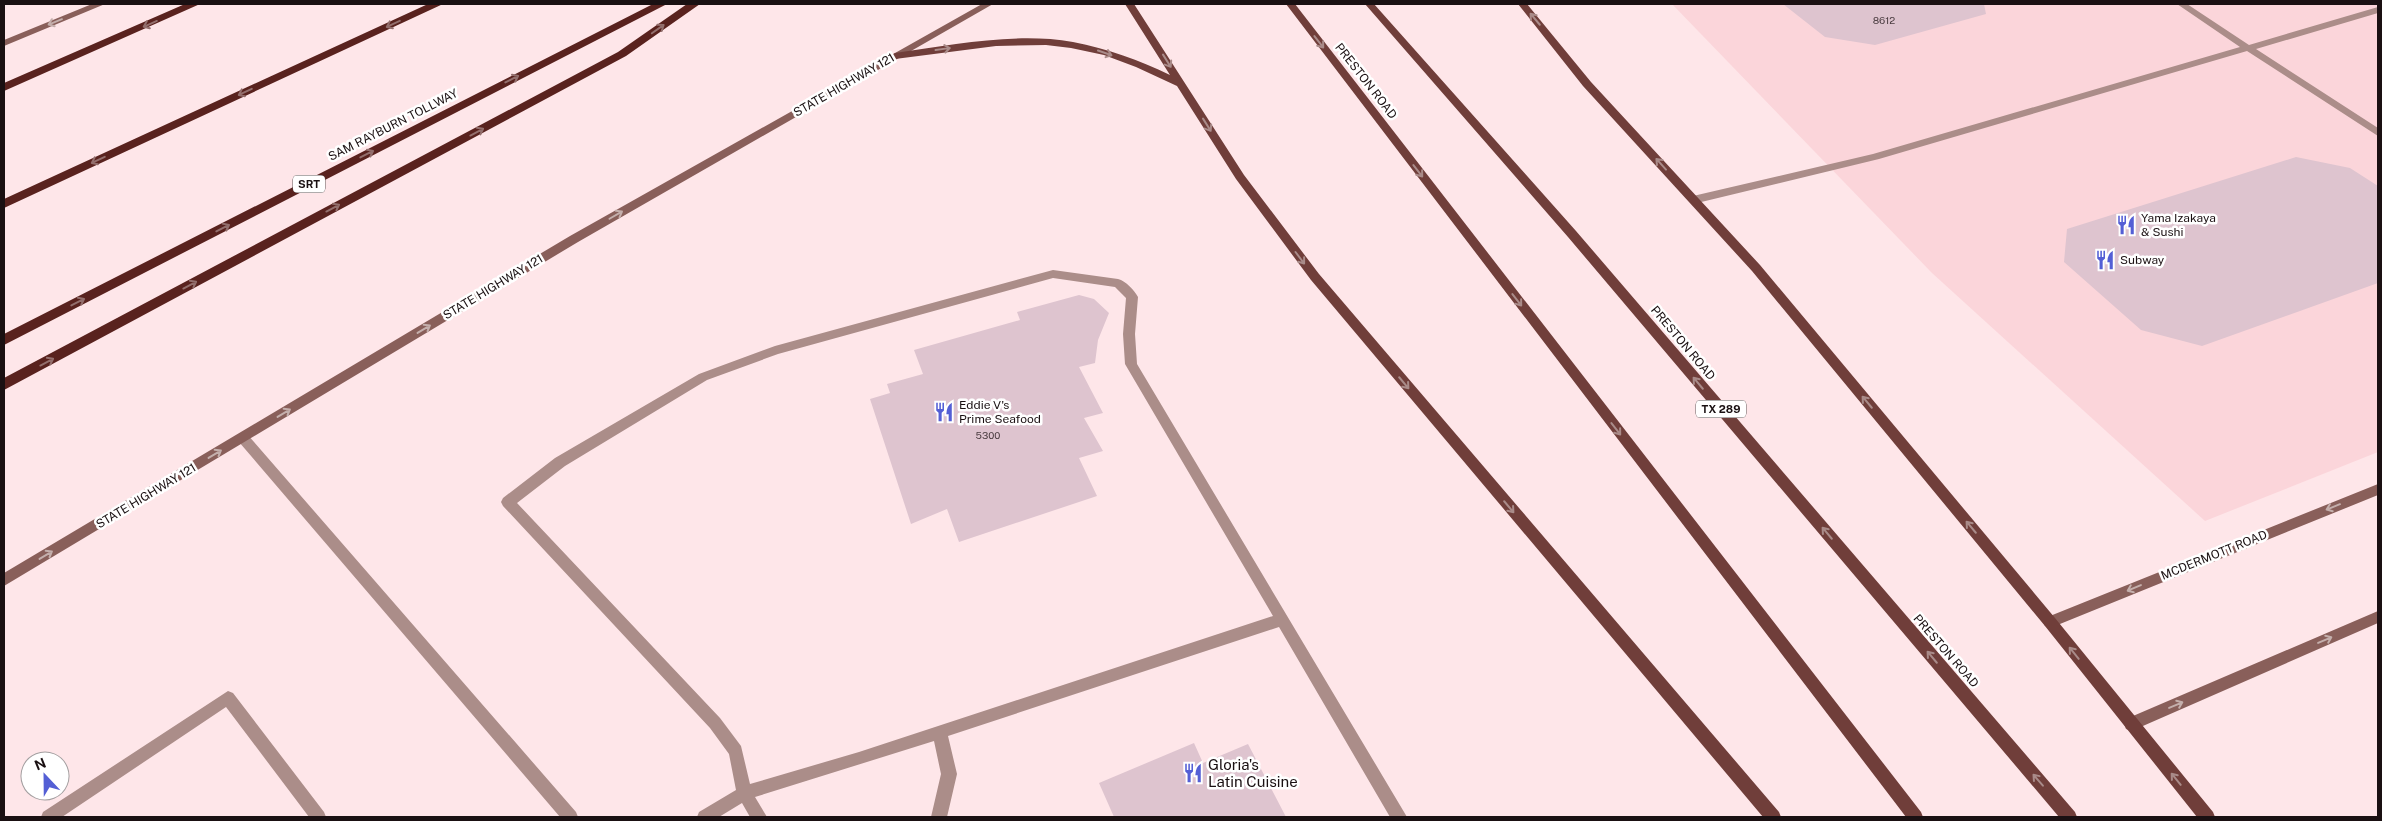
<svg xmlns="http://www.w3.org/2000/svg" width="2382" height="821" viewBox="0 0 2382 821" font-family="'Public Sans',sans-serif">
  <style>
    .built { fill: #fbd5da }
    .building { fill: #dec4cf }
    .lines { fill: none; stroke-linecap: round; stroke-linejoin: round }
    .service { fill: #ab8d89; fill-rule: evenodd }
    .secondary { fill: #895f5a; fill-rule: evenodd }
    .primary { fill: #703e3a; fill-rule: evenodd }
    .motorway { fill: #59221e; fill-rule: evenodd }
    .oneway { stroke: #a98b89 }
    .oneway2 { stroke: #c4afac }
    .oneway3 { stroke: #936f6d }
    .labels { text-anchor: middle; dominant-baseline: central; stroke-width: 5; stroke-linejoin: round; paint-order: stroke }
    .number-label { font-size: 10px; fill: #4b3d41 }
    .shield { fill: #fff; stroke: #5f5859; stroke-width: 1 }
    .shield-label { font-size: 11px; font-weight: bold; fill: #1a1012 }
    .street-label { font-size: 12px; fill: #1a1012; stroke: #fff }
    .poi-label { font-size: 12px; fill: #1a1012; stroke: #fff; text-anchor: start }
    .near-poi-label { font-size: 15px; fill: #1a1012; stroke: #fff; text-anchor: start }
  </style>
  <rect width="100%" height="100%" fill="#fee6e9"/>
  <!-- built -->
  <path class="built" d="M1672,4h706v448l-173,69 -273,-248z"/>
  <!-- building -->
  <path class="building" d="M1783,4h201l2,10 -111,31 -50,-8z
    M2296,157l54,11 28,18v97l-176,63 -61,-16 -77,-68 3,-33z
    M1079,295l15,4 15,14 -11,27 -3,23 -16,4 24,46 -19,5 19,33 -24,7 18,38 -138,46 -12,-33 -36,15 -41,-125 20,-6 -3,-9 36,-10 -9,-24 106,-30 -3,-8z
    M1194,743l9,20 45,-19 38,73h-172l-15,-34z"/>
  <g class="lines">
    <!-- service -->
    <path class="service" d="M2177,4h10l62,41 129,-38v6l-122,36 122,79v8l-131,-85 -368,108 -186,45 -5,-4 5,-4 180,-42 367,-107z
      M1053,270l65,9c8,2 16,11 20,18l-3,37 2,30 270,453h-17l-111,-190 -331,109 9,38 -10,43h-16l10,-43 -7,-33 -179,56 12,20h-17l-8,-14 -23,14h-22l2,-5 37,-22 -7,-36 -19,-26 -207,-222 -2,-4 2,-4 52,-40 144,-84 76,-28zM1053,278l62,9 11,11 -3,36 2,30 148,252 -414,136 -109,32 -9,-38 -21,-28 -203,-215 48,-37 142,-86 71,-26z
      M243,433l4,1 329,378 2,5h-18l-321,-375 -2,-4 2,-4z
      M228,691l5,2 91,119 2,5h-17l-83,-110 -164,110h-21l2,-5z"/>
    <!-- secondary -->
    <path class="secondary" d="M92,4h13l-101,42v-6z
      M982,4h11l-415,238 -574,344v-13l566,-337z
      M2378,484v11l-323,131 -5,2 -5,-2 -2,-4 2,-4z
      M2378,611v12l-242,106 -5,2 -5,-2 -2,-5 2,-5z"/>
    <!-- primary -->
    <path class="primary" d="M1125,4h9l110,171 75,99 460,538 2,5h-18l-452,-537 -75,-101 -59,-93 -41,-19 -32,-12 -33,-7 -25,-3 -50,1 -101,13 -5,-3 5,-3c58,-8 120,-21 178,-11 35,7 66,18 97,33z
      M1286,4h9l626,808 2,5h-17z
      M1365,4h9l202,227 499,581 2,5h-18l-491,-580z
      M1518,4h9l64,78 169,183 295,353 158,194 2,5h-18l-152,-191 -293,-355 -169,-185z"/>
    <!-- motorway -->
    <path class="motorway" d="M185,4h15l-196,87v-8z
      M428,4h15l-439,204v-9z
      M653,4h14l-663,341v-11z
      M687,4h13l-74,52 -622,334v-12l614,-326z"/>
  </g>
  <!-- one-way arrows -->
  <defs><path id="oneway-shaft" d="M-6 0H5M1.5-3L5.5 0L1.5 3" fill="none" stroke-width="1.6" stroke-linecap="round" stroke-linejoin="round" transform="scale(1.25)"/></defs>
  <g class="oneway">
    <use href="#oneway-shaft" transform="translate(1535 19) rotate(-130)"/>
    <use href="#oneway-shaft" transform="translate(1319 42) rotate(52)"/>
    <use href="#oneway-shaft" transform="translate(943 49) rotate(-8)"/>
    <use href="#oneway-shaft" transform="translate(1105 53) rotate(19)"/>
    <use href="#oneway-shaft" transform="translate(1167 61) rotate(58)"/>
    <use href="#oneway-shaft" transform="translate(1207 125) rotate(58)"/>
    <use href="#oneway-shaft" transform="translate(1661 164) rotate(-132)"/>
    <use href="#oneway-shaft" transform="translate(1418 171) rotate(52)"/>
    <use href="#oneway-shaft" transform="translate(1300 258) rotate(53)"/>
    <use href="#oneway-shaft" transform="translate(1517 300) rotate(52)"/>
    <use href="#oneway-shaft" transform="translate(1404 383) rotate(50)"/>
    <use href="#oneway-shaft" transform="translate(1698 383) rotate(-130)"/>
    <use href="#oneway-shaft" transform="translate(1867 402) rotate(-130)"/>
    <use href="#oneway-shaft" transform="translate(1616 429) rotate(52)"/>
    <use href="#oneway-shaft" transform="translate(1509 507) rotate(50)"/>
    <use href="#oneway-shaft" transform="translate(1971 527) rotate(-130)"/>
    <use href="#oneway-shaft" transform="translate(1827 533) rotate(-130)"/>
    <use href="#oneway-shaft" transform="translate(2074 653) rotate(-129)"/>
    <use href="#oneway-shaft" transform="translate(1932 657) rotate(-130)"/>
    <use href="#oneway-shaft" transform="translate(2176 779) rotate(-129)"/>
    <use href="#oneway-shaft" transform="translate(2038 780) rotate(-131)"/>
  </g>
  <g class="oneway2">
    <use href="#oneway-shaft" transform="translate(55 22) rotate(158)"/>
    <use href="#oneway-shaft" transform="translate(616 215) rotate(-30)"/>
    <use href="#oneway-shaft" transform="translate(424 329) rotate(-31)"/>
    <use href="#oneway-shaft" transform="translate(284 413) rotate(-31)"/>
    <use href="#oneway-shaft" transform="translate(215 454) rotate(-31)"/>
    <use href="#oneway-shaft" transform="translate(2333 507) rotate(158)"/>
    <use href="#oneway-shaft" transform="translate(46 555) rotate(-31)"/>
    <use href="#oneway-shaft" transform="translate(2134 588) rotate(157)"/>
    <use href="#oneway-shaft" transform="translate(2325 640) rotate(-23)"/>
    <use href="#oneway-shaft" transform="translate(2176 705) rotate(-23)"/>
  </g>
  <g class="oneway3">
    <use href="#oneway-shaft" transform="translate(150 24) rotate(156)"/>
    <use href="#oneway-shaft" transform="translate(393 24) rotate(155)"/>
    <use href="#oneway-shaft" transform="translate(658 29) rotate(-35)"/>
    <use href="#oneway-shaft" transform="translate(512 79) rotate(-27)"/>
    <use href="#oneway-shaft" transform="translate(245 92) rotate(155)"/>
    <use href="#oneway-shaft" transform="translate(477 132) rotate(-28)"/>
    <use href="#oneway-shaft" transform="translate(367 154) rotate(-27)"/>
    <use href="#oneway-shaft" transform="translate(98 160) rotate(155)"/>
    <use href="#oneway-shaft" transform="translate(333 208) rotate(-28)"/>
    <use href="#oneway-shaft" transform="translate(223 228) rotate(-27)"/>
    <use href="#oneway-shaft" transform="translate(190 285) rotate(-28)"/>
    <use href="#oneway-shaft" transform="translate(78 302) rotate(-27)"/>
    <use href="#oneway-shaft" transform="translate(47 362) rotate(-28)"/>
  </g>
  <!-- icons -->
  <defs>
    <symbol id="restaurant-bare" viewBox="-9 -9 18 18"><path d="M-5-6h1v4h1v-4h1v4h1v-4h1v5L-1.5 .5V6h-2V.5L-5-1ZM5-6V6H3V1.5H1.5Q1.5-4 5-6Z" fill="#545fd5" stroke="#fff" stroke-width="2.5" paint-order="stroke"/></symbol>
  </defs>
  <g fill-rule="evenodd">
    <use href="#restaurant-bare" x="2112" y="211" width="28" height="28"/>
    <use href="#restaurant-bare" x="2091" y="246" width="28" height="28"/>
    <use href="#restaurant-bare" x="930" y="398" width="28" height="28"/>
    <use href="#restaurant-bare" x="1179" y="759" width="28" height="28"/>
  </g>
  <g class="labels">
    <!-- number labels -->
    <g class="number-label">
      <text x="1884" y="20">8612</text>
      <text x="988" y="435">5300</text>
    </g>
    <!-- shield labels -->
    <g class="shield">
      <rect x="293" y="175.5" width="32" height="17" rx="4"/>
      <rect x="1696" y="400.5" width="50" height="17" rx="4"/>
    </g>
    <g class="shield-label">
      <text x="309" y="184">SRT</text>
      <text x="1721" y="409">TX 289</text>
    </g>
    <!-- street labels -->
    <g class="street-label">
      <text transform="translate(1366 81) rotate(52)">PRESTON ROAD</text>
      <text transform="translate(844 85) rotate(-30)">STATE HIGHWAY 121</text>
      <text transform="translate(393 125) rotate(-27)">SAM RAYBURN TOLLWAY</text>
      <text transform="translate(493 287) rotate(-31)">STATE HIGHWAY 121</text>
      <text transform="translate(1683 343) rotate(50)">PRESTON ROAD</text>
      <text transform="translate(146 496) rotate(-31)">STATE HIGHWAY 121</text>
      <text transform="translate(2214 555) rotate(-22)">MCDERMOTT ROAD</text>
      <text transform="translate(1946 651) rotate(49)">PRESTON ROAD</text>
    </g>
    <!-- poi labels -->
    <g class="poi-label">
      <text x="2141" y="218">Yama Izakaya<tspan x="2141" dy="14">&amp; Sushi</tspan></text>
      <text x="2120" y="260">Subway</text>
      <text x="959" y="405">Eddie V's<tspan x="959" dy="14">Prime Seafood</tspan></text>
    </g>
    <!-- near-poi labels -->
    <g class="near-poi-label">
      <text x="1208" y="764">Gloria's<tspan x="1208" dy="17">Latin Cuisine</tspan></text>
    </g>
  </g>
  <!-- border -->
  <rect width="2382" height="821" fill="none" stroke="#1a1012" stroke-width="10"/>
  <!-- north arrow -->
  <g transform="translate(45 776) rotate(338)"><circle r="24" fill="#ffffff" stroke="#a39fa0"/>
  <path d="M0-4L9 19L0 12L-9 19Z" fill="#545fd5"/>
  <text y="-8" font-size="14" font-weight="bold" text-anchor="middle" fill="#1a1012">N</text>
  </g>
</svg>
